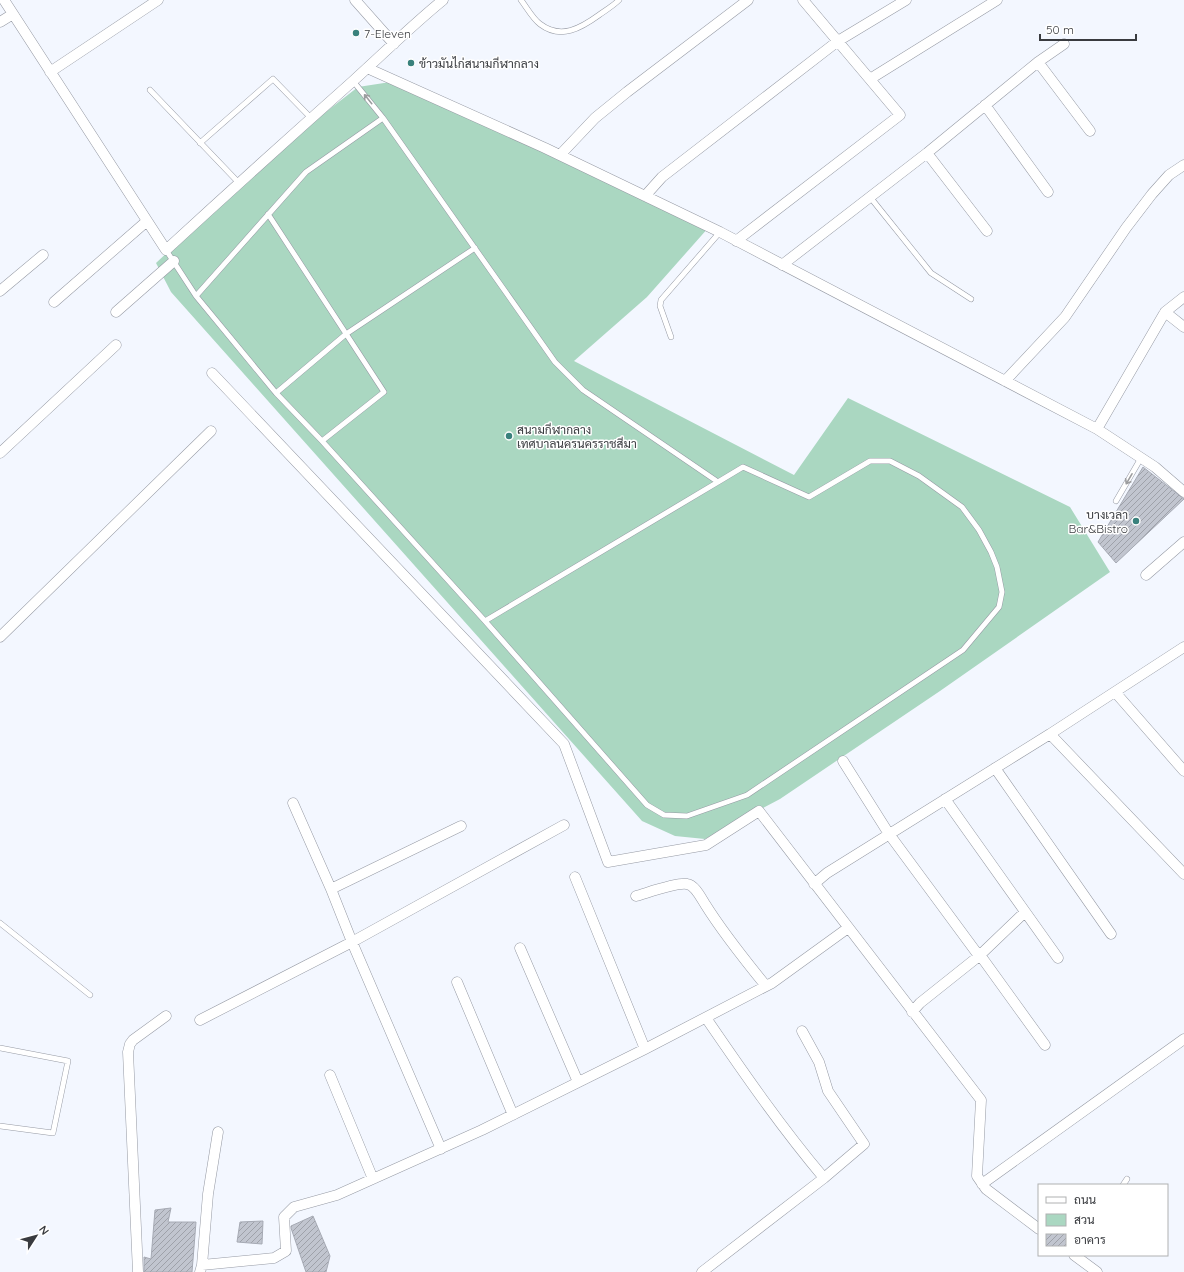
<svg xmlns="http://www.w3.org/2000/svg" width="1184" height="1272" viewBox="0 0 1184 1272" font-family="Quicksand,Sarabun,sans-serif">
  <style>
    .green { fill: #aad7c1 }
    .building { fill: url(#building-hatch); stroke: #a6aab4 }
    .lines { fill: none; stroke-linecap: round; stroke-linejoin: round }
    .service-casing { stroke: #969aa4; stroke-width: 6 }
    .minor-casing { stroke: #969aa4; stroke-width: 11 }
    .service { stroke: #fff; stroke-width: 5 }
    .minor { stroke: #fff; stroke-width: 10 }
    .oneway { stroke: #9c9d9f }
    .poi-dot { fill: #39817c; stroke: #fff; stroke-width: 1.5 }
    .labels { text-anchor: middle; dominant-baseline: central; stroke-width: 3; stroke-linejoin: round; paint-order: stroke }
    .poi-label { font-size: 12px; fill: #393b3f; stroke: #fff; text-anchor: start }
  </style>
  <defs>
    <pattern id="building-hatch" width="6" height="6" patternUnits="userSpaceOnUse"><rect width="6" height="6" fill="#c1c5cf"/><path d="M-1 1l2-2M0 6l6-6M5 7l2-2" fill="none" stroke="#9ea1a9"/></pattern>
  </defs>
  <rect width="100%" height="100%" fill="#f3f7ff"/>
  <!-- green -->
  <path class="green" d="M397,81l312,146 -62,70 -73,64 220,114 54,-77 222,109 40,65 -170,119 -160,108 -75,40 -30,-3 -33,-15 -471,-529 -15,-29 117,-110 85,-66z"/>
  <!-- building -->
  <path class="building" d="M1143,467l41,32 -68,64 -18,-21z
    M171,1208l-3,14h28l-4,50h-48v-15l7,2 4,-49z
    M313,1216l17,40 -4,16h-20l-15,-44v-2z
    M263,1221l-1,23 -25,-2 3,-20z"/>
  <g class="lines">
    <defs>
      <path id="service" d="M521,0c6,8 12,19 19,24 21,16 41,4 59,-9 7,-5 14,-9 20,-15
        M353,81l30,37
        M150,90l89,93
        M200,143l73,-64 38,39
        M870,197l61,76 40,26
        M268,214l116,178 -62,49
        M166,250l30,46 80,97 46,48 163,180 162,184 17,10 23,1 60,-21 216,-145 36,-43 3,-15 -5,-25 -6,-15 -12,-22 -17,-23 -43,-31 -29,-15h-20l-61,36 -66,-30 -25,15
        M196,296l110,-124 77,-54 172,244 28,28 135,92 -233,139
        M671,337l-11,-31 1,-6 59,-68
        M276,393l70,-59 129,-86
        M1116,501l25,-43
        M0,923l90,72
        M0,1048l68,13 -15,72 -53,-7
        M1123,1185l4,-6"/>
      <path id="minor" d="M4,0l162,250c62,-57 124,-113 187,-169 30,-27 58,-55 90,-81
        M355,0l39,44
        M0,22l13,-8
        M1038,62l52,69
        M367,68l178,80 175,84 377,197 58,38 29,25
        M50,72l108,-72
        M870,79l127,-79
        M985,105l63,87
        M927,153l60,78
        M560,155l35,-37 32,-26 121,-92
        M645,196l17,-19 176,-136 68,-41
        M736,241l164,-126 -97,-115
        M782,265l145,-112 111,-91 26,-18
        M0,291l43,-36
        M54,302l93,-81
        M116,312l58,-51
        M1165,312l19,15
        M212,373l352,371 44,118 98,-17 53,-34 222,289 -4,76 9,13 53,40
        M1005,381l60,-64 61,-89 26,-34 17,-19 15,-10
        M1097,429l68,-117 19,-15
        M0,453l116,-108
        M1146,575l38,-33
        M0,637l211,-206
        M1184,647l-134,87 134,140
        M1115,692l69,79
        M843,761l46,73 90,122
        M995,768l116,166
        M945,799l113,159
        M293,803l38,86 21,53 89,207
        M575,877l70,172
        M814,884l13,-11 223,-139
        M331,889l130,-63
        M636,896c11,-3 41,-14 51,-12 8,1 14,14 18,20 18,29 39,55 61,82
        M520,948l58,134
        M980,955l65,90
        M457,982l56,133
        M912,1012l8,-9 59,-47 46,-44
        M706,1018c37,54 75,109 118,160
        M200,1020l152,-78 212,-117
        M330,1075l43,104
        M982,1184l202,-145
        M1074,1255l23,17
        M202,1265l72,-7 12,-7 -2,-34 10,-10 43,-12 145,-65 163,-81 127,-66 76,-55
        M138,1272l-10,-220 2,-8 3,-4 33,-24
        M200,1272l2,-7 6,-71 10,-62
        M702,1272l122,-94 40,-34 -36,-53 -9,-29 -17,-31"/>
    </defs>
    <!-- service casing -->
    <use href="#service" class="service-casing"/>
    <!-- minor casing -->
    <use href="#minor" class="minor-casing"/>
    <!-- service -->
    <use href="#service" class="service"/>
    <!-- minor -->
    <use href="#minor" class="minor"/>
  </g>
  <!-- one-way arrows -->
  <defs><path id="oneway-shaft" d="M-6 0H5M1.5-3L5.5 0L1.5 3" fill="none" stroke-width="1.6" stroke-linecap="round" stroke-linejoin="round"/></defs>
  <g class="oneway">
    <use href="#oneway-shaft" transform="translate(368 99) rotate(-129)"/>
    <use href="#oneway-shaft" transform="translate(1129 479) rotate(120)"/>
  </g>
  <!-- markers -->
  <g class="poi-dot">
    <circle cx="356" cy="33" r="4"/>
    <circle cx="411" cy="63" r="4"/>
    <circle cx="509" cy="436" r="4"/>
    <circle cx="1136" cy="521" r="4"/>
  </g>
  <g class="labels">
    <!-- poi labels -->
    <g class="poi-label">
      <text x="364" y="33">7-Eleven</text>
      <text x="419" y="63">ข้าวมันไก่สนามกีฬากลาง</text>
      <text x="517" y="429">สนามกีฬากลาง<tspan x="517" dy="14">เทศบาลนครนครราชสีมา</tspan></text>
      <text x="1128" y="514" text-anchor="end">บางเวลา<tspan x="1128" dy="14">Bar&amp;Bistro</tspan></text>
    </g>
  </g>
  <!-- legend -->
  <rect x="1038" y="1184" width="130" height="72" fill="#ffffff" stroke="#b0b1b2"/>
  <rect x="1046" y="1197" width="20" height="6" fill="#ffffff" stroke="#b0b1b2"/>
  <text x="1074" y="1204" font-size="12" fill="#393b3f">ถนน</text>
  <rect x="1046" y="1214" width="20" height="12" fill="#aad7c1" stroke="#b0b1b2"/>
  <text x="1074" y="1224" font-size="12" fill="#393b3f">สวน</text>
  <rect x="1046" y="1234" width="20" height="12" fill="url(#building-hatch)" stroke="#b0b1b2"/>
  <text x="1074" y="1244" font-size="12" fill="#393b3f">อาคาร</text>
  <!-- north arrow -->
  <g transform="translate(36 1236) rotate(54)" stroke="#ffffff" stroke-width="3" paint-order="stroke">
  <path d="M0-3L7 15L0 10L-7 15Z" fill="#393b3f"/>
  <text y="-6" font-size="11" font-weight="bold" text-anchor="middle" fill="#393b3f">N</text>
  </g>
  <!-- scale -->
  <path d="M1040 34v6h96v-6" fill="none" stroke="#393b3f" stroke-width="2"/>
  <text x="1046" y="34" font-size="12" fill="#393b3f" stroke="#ffffff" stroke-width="3" paint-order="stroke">50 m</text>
</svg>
